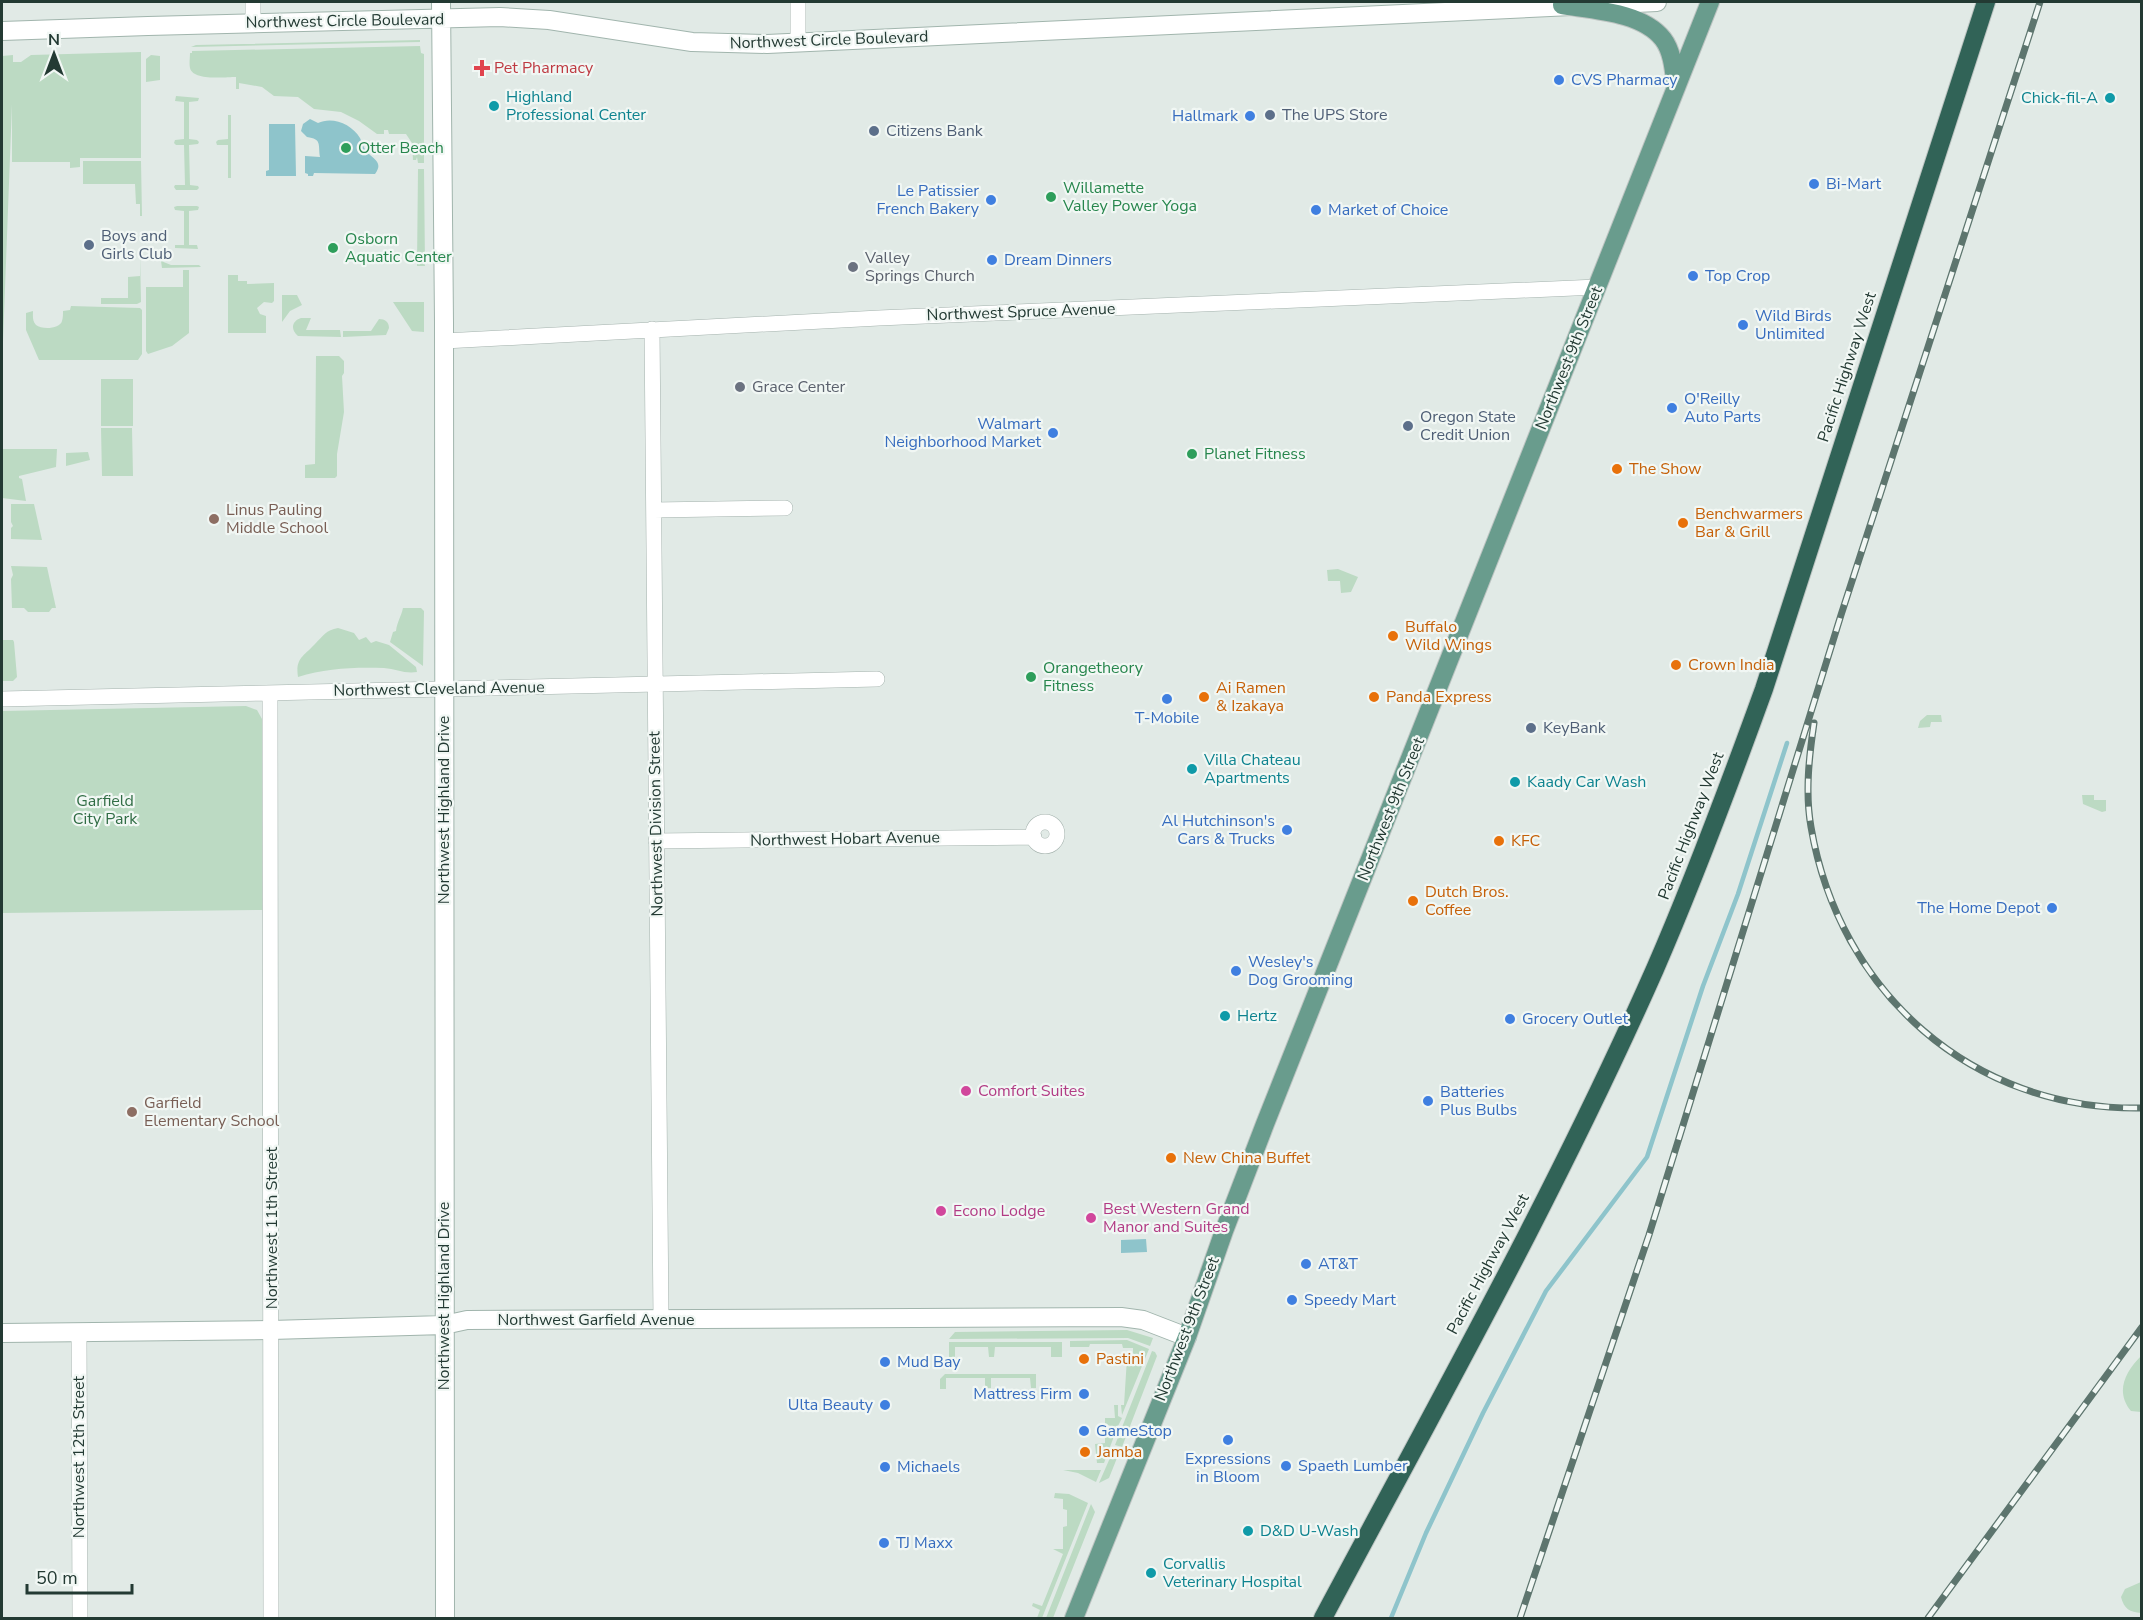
<svg xmlns="http://www.w3.org/2000/svg" width="2143" height="1620" viewBox="0 0 2143 1620" font-family="'Nunito Sans',sans-serif">
  <style>
    .green { fill: #bcdac3 }
    .water { fill: #8ec4cb }
    .lines { fill: none; stroke-linecap: round; stroke-linejoin: round }
    .stream { stroke: #8ec4cb; stroke-width: 4.5 }
    .street-casing { stroke: #a4b2ad; stroke-width: 16 }
    .secondary-casing { stroke: #a1b5ad; stroke-width: 20 }
    .primary-casing { stroke: #bdc4c2; stroke-width: 20 }
    .highway-casing { stroke: #bdc4c2; stroke-width: 20 }
    .street { stroke: #fff; stroke-width: 15 }
    .secondary { stroke: #fff; stroke-width: 18 }
    .primary { stroke: #699c8d; stroke-width: 18 }
    .highway { stroke: #316357; stroke-width: 18 }
    .rail-casing { stroke: #5d756e; stroke-width: 7 }
    .rail { stroke: #f1f7f4; stroke-width: 4.5; stroke-dasharray: 14; stroke-linecap: butt }
    .health-dot { fill: #e0444e; stroke: #f1f7f4; stroke-width: 2 }
    .shop-dot { fill: #3f7fe0; stroke: #f1f7f4; stroke-width: 2 }
    .culture-dot { fill: #0f9aa8; stroke: #f1f7f4; stroke-width: 2 }
    .service-dot { fill: #5c6f8a; stroke: #f1f7f4; stroke-width: 2 }
    .leisure-dot { fill: #2e9e5b; stroke: #f1f7f4; stroke-width: 2 }
    .worship-dot { fill: #6b7280; stroke: #f1f7f4; stroke-width: 2 }
    .food-dot { fill: #e8710a; stroke: #f1f7f4; stroke-width: 2 }
    .education-dot { fill: #8d6e63; stroke: #f1f7f4; stroke-width: 2 }
    .hotel-dot { fill: #d1479c; stroke: #f1f7f4; stroke-width: 2 }
    .labels { text-anchor: middle; dominant-baseline: central; stroke-width: 4.5; stroke-linejoin: round; paint-order: stroke }
    .street-label { font-size: 16px; fill: #233a33; stroke: #f1f7f4 }
    .health-label { font-size: 16px; fill: #be3a42; stroke: #f1f7f4; text-anchor: start }
    .shop-label { font-size: 16px; fill: #366cbe; stroke: #f1f7f4; text-anchor: start }
    .culture-label { font-size: 16px; fill: #0d838f; stroke: #f1f7f4; text-anchor: start }
    .service-label { font-size: 16px; fill: #4e5e75; stroke: #f1f7f4; text-anchor: start }
    .leisure-label { font-size: 16px; fill: #27864d; stroke: #f1f7f4; text-anchor: start }
    .worship-label { font-size: 16px; fill: #5b616d; stroke: #f1f7f4; text-anchor: start }
    .food-label { font-size: 16px; fill: #c56008; stroke: #f1f7f4; text-anchor: start }
    .education-label { font-size: 16px; fill: #785e54; stroke: #f1f7f4; text-anchor: start }
    .park-label { font-size: 16px; fill: #316d45; stroke: #f1f7f4 }
    .hotel-label { font-size: 16px; fill: #b23c85; stroke: #f1f7f4; text-anchor: start }
  </style>
  <rect width="100%" height="100%" fill="#e1eae6"/>
  <!-- green -->
  <path class="green" d="M420,40v2l-229,5 5,-2z
    M420,46l1,7 3,1v109h-6l-1,-6 -1,3h-3l-1,-17 -6,-9h-17l-1,-4h-4v4h-7l-18,-13 -18,-9 -27,-3 -16,-12 -24,-1 -12,-9 -23,-4v6h-3v-12c-11,0 -43,4 -46,-9 -1,-4 0,-11 0,-15h2v-2z
    M141,52v106h-61v9l-10,1v-6h-58v-58l-10,264v-312l11,-1v7h8l10,-7z
    M151,55l9,1v24l-14,2v-23z
    M176,96l23,2 -1,3 -9,1v37l8,1 2,2 -1,2 -9,1 1,40 8,1 1,2 -2,2h-21l-2,-3 1,-2h10l-1,-40h-8l-2,-2 1,-3 9,-1v-37l-9,-1z
    M228,115h3v63h-3v-33h-11l-1,-3 2,-2 10,-1z
    M83,161h58l1,55h-2v-12h-4l-1,-20h-52z
    M418,169h6l1,97h-8z
    M177,206h20l2,1 -1,3 -9,1v34h8l1,4 -23,-1v-3h9v-34l-9,-1 -1,-3z
    M140,254l1,48 -4,2h-36v-6h27v-21l12,-1z
    M161,261l10,4h28l2,2 -39,1z
    M183,270h6v63l-17,13 -24,8 -2,-3v-64h37z
    M228,275h10v6h9v3l27,-1v18l-2,2 -8,-1 -7,6 3,6 6,2v17h-38z
    M282,295h15l5,10 -12,6 -8,11z
    M393,302h31v30l-12,-1z
    M71,306l69,2 2,2v44l-4,6h-99l-13,-30v-17l7,-2c0,4 -1,10 3,14 6,5 24,4 26,-4 1,-3 1,-7 1,-10l7,-1z
    M301,318h10l-5,12h34l1,7 -43,-1c-8,-7 -6,-15 3,-18z
    M379,319c6,0 10,3 10,9l-3,7 -43,2v-6h28z
    M316,356h23l5,5v12l-2,3 2,36 -7,42v22l-2,2h-30v-13l10,-1z
    M101,379h32v47h-32z
    M101,428h31l1,48h-31z
    M2,449h55l-1,18 -37,9v2l3,1 4,22 -24,-3z
    M88,452l2,8 -24,6v-13z
    M11,504h23l8,36 -31,-1v-11l2,-2 -2,-4z
    M11,566l36,1 9,41h-4l-3,4h-21l-4,-4h-12l-1,-29 2,-4z
    M1338,569l20,8 -7,15 -10,1 -1,-12h-12l-1,-11z
    M403,608h18l3,3 -1,55 -33,-24 3,-10 3,-1c1,-9 5,-14 7,-23z
    M338,628l16,5 5,7 7,-3 5,6 5,-2 13,4 27,22 1,5c-12,2 -21,-3 -33,-4 -29,-1 -58,0 -86,9 -3,-19 6,-21 17,-33 8,-8 11,-14 23,-16z
    M2,640h11l1,2 3,35 -4,4h-11z
    M246,706l11,4 5,9 1,191 -261,3v-202z
    M1927,715h14l1,7h-11l-1,5 -12,1 2,-7z
    M2082,795h12v5h12v11l-4,1 -19,-8z
    M1127,1330l26,8 -3,8 -22,-8 -179,1 6,-7z
    M1127,1340l22,9 -27,66 -1,-10h3l3,-47 6,-1v-9h-10l-1,-4h-32l-1,3h-19v-6z
    M949,1342h113v15h-11v-10h-56l-1,10h-5l-1,-10h-33v10h-6z
    M1152,1351l3,1 2,4 -35,91 -7,-2z
    M2141,1356v56l-10,-1c-16,-19 -6,-39 10,-55z
    M945,1374h91v14h-5l-1,-10h-39v10h-6v-10h-39v11h-6v-10z
    M1114,1405h4v11l4,2 -5,10 -12,-4v-6h10z
    M1105,1428l11,3 -12,32h-7l-2,-19 10,-1z
    M1113,1451l6,2 -10,25 -10,5z
    M1063,1470h38l-5,12 -18,-9z
    M1055,1493l14,1 19,9 -46,115h-5l3,-8 -8,-4 1,-3 9,3 21,-52 -10,-5h10v-22l4,-1v-16l-4,-1v-10l-9,-1z
    M1091,1504l4,8 -42,106h-7z
    M2141,1582v31c-11,-1 -17,-4 -20,-16l4,-8z"/>
  <!-- water -->
  <path class="water" d="M310,119l8,4c14,-7 34,1 42,15 2,4 3,9 6,13 7,8 18,11 9,23l-61,-1 -1,3h-5v-2l-3,-1v-17l15,1c-2,-13 2,-18 -13,-20l-6,-6 2,-7z
    M269,124h26l1,52h-30v-5l3,-1z
    M1146,1239l1,13 -26,1v-13z"/>
  <g class="lines">
    <!-- stream -->
    <path class="stream" d="M1391,1618l35,-85 57,-120 63,-122 101,-134 56,-171 35,-92 49,-151"/>
    <defs>
      <path id="street" d="M798,2v40
        M253,23v-21
        M652,329l9,990
        M444,341l435,-23 718,-31
        M654,510l131,-2
        M270,693l1,925
        M2,699l875,-20
        M1033 834a12 12 0 1 1 24 0a12 12 0 1 1-24 0Z
        M656,841l378,-4
        M79,1332l1,286"/>
      <path id="secondary" d="M441,2l3,320 1,1296
        M2,31l146,-5 352,-9 49,3 143,22 75,2 890,-42
        M2,1333l269,-3 173,-5 23,-5 654,-3 22,3 44,17"/>
      <path id="primary" d="M1562,5c31,5 80,7 101,34 10,13 11,33 13,49
        M1074,1618l113,-281 37,-106 41,-107 445,-1122"/>
      <path id="highway" d="M1323,1618c114,-214 234,-427 332,-649 40,-92 75,-186 109,-280l222,-687"/>
    </defs>
    <!-- street casing -->
    <use href="#street" class="street-casing"/>
    <!-- secondary casing -->
    <use href="#secondary" class="secondary-casing"/>
    <!-- primary casing -->
    <use href="#primary" class="primary-casing"/>
    <!-- highway casing -->
    <use href="#highway" class="highway-casing"/>
    <!-- street -->
    <use href="#street" class="street"/>
    <!-- secondary -->
    <use href="#secondary" class="secondary"/>
    <!-- primary -->
    <use href="#primary" class="primary"/>
    <!-- highway -->
    <use href="#highway" class="highway"/>
    <defs>
      <path id="rail" d="M1814,723c-5,34 -9,70 -3,104 28,165 161,284 331,281
        M1520,1618l129,-383 192,-620 199,-613
        M1928,1618l214,-291"/>
    </defs>
    <!-- rail casing -->
    <use href="#rail" class="rail-casing"/>
    <!-- rail -->
    <use href="#rail" class="rail"/>
  </g>
  <!-- markers -->
  <path class="health-dot" d="M479 59h6v6h6v6h-6v6h-6v-6h-6v-6h6z"/>
  <g class="shop-dot">
    <circle cx="1559" cy="80" r="6"/>
    <circle cx="1250" cy="116" r="6"/>
    <circle cx="1814" cy="184" r="6"/>
    <circle cx="991" cy="200" r="6"/>
    <circle cx="1316" cy="210" r="6"/>
    <circle cx="992" cy="260" r="6"/>
    <circle cx="1693" cy="276" r="6"/>
    <circle cx="1743" cy="325" r="6"/>
    <circle cx="1672" cy="408" r="6"/>
    <circle cx="1053" cy="433" r="6"/>
    <circle cx="1167" cy="699" r="6"/>
    <circle cx="1287" cy="830" r="6"/>
    <circle cx="2052" cy="908" r="6"/>
    <circle cx="1236" cy="971" r="6"/>
    <circle cx="1510" cy="1019" r="6"/>
    <circle cx="1428" cy="1101" r="6"/>
    <circle cx="1306" cy="1264" r="6"/>
    <circle cx="1292" cy="1300" r="6"/>
    <circle cx="885" cy="1362" r="6"/>
    <circle cx="1084" cy="1394" r="6"/>
    <circle cx="885" cy="1405" r="6"/>
    <circle cx="1084" cy="1431" r="6"/>
    <circle cx="1228" cy="1440" r="6"/>
    <circle cx="1286" cy="1466" r="6"/>
    <circle cx="885" cy="1467" r="6"/>
    <circle cx="884" cy="1543" r="6"/>
  </g>
  <g class="culture-dot">
    <circle cx="2110" cy="98" r="6"/>
    <circle cx="494" cy="106" r="6"/>
    <circle cx="1192" cy="769" r="6"/>
    <circle cx="1515" cy="782" r="6"/>
    <circle cx="1225" cy="1016" r="6"/>
    <circle cx="1248" cy="1531" r="6"/>
    <circle cx="1151" cy="1573" r="6"/>
  </g>
  <g class="service-dot">
    <circle cx="1270" cy="115" r="6"/>
    <circle cx="874" cy="131" r="6"/>
    <circle cx="89" cy="245" r="6"/>
    <circle cx="1408" cy="426" r="6"/>
    <circle cx="1531" cy="728" r="6"/>
  </g>
  <g class="leisure-dot">
    <circle cx="346" cy="148" r="6"/>
    <circle cx="1051" cy="197" r="6"/>
    <circle cx="333" cy="248" r="6"/>
    <circle cx="1192" cy="454" r="6"/>
    <circle cx="1031" cy="677" r="6"/>
  </g>
  <g class="worship-dot">
    <circle cx="853" cy="267" r="6"/>
    <circle cx="740" cy="387" r="6"/>
  </g>
  <g class="food-dot">
    <circle cx="1617" cy="469" r="6"/>
    <circle cx="1683" cy="523" r="6"/>
    <circle cx="1393" cy="636" r="6"/>
    <circle cx="1676" cy="665" r="6"/>
    <circle cx="1204" cy="697" r="6"/>
    <circle cx="1374" cy="697" r="6"/>
    <circle cx="1499" cy="841" r="6"/>
    <circle cx="1413" cy="901" r="6"/>
    <circle cx="1171" cy="1158" r="6"/>
    <circle cx="1084" cy="1359" r="6"/>
    <circle cx="1085" cy="1452" r="6"/>
  </g>
  <g class="education-dot">
    <circle cx="214" cy="519" r="6"/>
    <circle cx="132" cy="1112" r="6"/>
  </g>
  <g class="hotel-dot">
    <circle cx="966" cy="1091" r="6"/>
    <circle cx="941" cy="1211" r="6"/>
    <circle cx="1091" cy="1218" r="6"/>
  </g>
  <g class="labels">
    <!-- street labels -->
    <g class="street-label">
      <text transform="translate(345 21) rotate(-1)">Northwest Circle Boulevard</text>
      <text transform="translate(829 40) rotate(-2)">Northwest Circle Boulevard</text>
      <text transform="translate(1021 312) rotate(-2)">Northwest Spruce Avenue</text>
      <text transform="translate(1569 358) rotate(-68)">Northwest 9th Street</text>
      <text transform="translate(1847 367) rotate(-72)">Pacific Highway West</text>
      <text transform="translate(439 689) rotate(-1)">Northwest Cleveland Avenue</text>
      <text transform="translate(1391 809) rotate(-68)">Northwest 9th Street</text>
      <text transform="translate(444 810) rotate(-90)">Northwest Highland Drive</text>
      <text transform="translate(656 824) rotate(-91)">Northwest Division Street</text>
      <text transform="translate(1691 826) rotate(-69)">Pacific Highway West</text>
      <text transform="translate(845 839) rotate(-1)">Northwest Hobart Avenue</text>
      <text transform="translate(272 1228) rotate(-90)">Northwest 11th Street</text>
      <text transform="translate(1488 1264) rotate(-62)">Pacific Highway West</text>
      <text transform="translate(444 1296) rotate(-90)">Northwest Highland Drive</text>
      <text x="596" y="1320">Northwest Garfield Avenue</text>
      <text transform="translate(1187 1329) rotate(-69)">Northwest 9th Street</text>
      <text transform="translate(79 1457) rotate(-90)">Northwest 12th Street</text>
    </g>
    <!-- health labels -->
    <g class="health-label">
      <text x="494" y="68">Pet Pharmacy</text>
    </g>
    <!-- shop labels -->
    <g class="shop-label">
      <text x="1571" y="80">CVS Pharmacy</text>
      <text x="1238" y="116" text-anchor="end">Hallmark</text>
      <text x="1826" y="184">Bi-Mart</text>
      <text x="979" y="191" text-anchor="end">Le Patissier<tspan x="979" dy="18">French Bakery</tspan></text>
      <text x="1328" y="210">Market of Choice</text>
      <text x="1004" y="260">Dream Dinners</text>
      <text x="1705" y="276">Top Crop</text>
      <text x="1755" y="316">Wild Birds<tspan x="1755" dy="18">Unlimited</tspan></text>
      <text x="1684" y="399">O'Reilly<tspan x="1684" dy="18">Auto Parts</tspan></text>
      <text x="1041" y="424" text-anchor="end">Walmart<tspan x="1041" dy="18">Neighborhood Market</tspan></text>
      <text x="1167" y="718" text-anchor="middle">T-Mobile</text>
      <text x="1275" y="821" text-anchor="end">Al Hutchinson's<tspan x="1275" dy="18">Cars &amp; Trucks</tspan></text>
      <text x="2040" y="908" text-anchor="end">The Home Depot</text>
      <text x="1248" y="962">Wesley's<tspan x="1248" dy="18">Dog Grooming</tspan></text>
      <text x="1522" y="1019">Grocery Outlet</text>
      <text x="1440" y="1092">Batteries<tspan x="1440" dy="18">Plus Bulbs</tspan></text>
      <text x="1318" y="1264">AT&amp;T</text>
      <text x="1304" y="1300">Speedy Mart</text>
      <text x="897" y="1362">Mud Bay</text>
      <text x="1072" y="1394" text-anchor="end">Mattress Firm</text>
      <text x="873" y="1405" text-anchor="end">Ulta Beauty</text>
      <text x="1096" y="1431">GameStop</text>
      <text x="1228" y="1459" text-anchor="middle">Expressions<tspan x="1228" dy="18">in Bloom</tspan></text>
      <text x="1298" y="1466">Spaeth Lumber</text>
      <text x="897" y="1467">Michaels</text>
      <text x="896" y="1543">TJ Maxx</text>
    </g>
    <!-- culture labels -->
    <g class="culture-label">
      <text x="506" y="97">Highland<tspan x="506" dy="18">Professional Center</tspan></text>
      <text x="2098" y="98" text-anchor="end">Chick-fil-A</text>
      <text x="1204" y="760">Villa Chateau<tspan x="1204" dy="18">Apartments</tspan></text>
      <text x="1527" y="782">Kaady Car Wash</text>
      <text x="1237" y="1016">Hertz</text>
      <text x="1260" y="1531">D&amp;D U-Wash</text>
      <text x="1163" y="1564">Corvallis<tspan x="1163" dy="18">Veterinary Hospital</tspan></text>
    </g>
    <!-- service labels -->
    <g class="service-label">
      <text x="1282" y="115">The UPS Store</text>
      <text x="886" y="131">Citizens Bank</text>
      <text x="101" y="236">Boys and<tspan x="101" dy="18">Girls Club</tspan></text>
      <text x="1420" y="417">Oregon State<tspan x="1420" dy="18">Credit Union</tspan></text>
      <text x="1543" y="728">KeyBank</text>
    </g>
    <!-- leisure labels -->
    <g class="leisure-label">
      <text x="358" y="148">Otter Beach</text>
      <text x="1063" y="188">Willamette<tspan x="1063" dy="18">Valley Power Yoga</tspan></text>
      <text x="345" y="239">Osborn<tspan x="345" dy="18">Aquatic Center</tspan></text>
      <text x="1204" y="454">Planet Fitness</text>
      <text x="1043" y="668">Orangetheory<tspan x="1043" dy="18">Fitness</tspan></text>
    </g>
    <!-- worship labels -->
    <g class="worship-label">
      <text x="865" y="258">Valley<tspan x="865" dy="18">Springs Church</tspan></text>
      <text x="752" y="387">Grace Center</text>
    </g>
    <!-- food labels -->
    <g class="food-label">
      <text x="1629" y="469">The Show</text>
      <text x="1695" y="514">Benchwarmers<tspan x="1695" dy="18">Bar &amp; Grill</tspan></text>
      <text x="1405" y="627">Buffalo<tspan x="1405" dy="18">Wild Wings</tspan></text>
      <text x="1688" y="665">Crown India</text>
      <text x="1216" y="688">Ai Ramen<tspan x="1216" dy="18">&amp; Izakaya</tspan></text>
      <text x="1386" y="697">Panda Express</text>
      <text x="1511" y="841">KFC</text>
      <text x="1425" y="892">Dutch Bros.<tspan x="1425" dy="18">Coffee</tspan></text>
      <text x="1183" y="1158">New China Buffet</text>
      <text x="1096" y="1359">Pastini</text>
      <text x="1097" y="1452">Jamba</text>
    </g>
    <!-- education labels -->
    <g class="education-label">
      <text x="226" y="510">Linus Pauling<tspan x="226" dy="18">Middle School</tspan></text>
      <text x="144" y="1103">Garfield<tspan x="144" dy="18">Elementary School</tspan></text>
    </g>
    <!-- park labels -->
    <g class="park-label">
      <text x="105" y="801">Garfield<tspan x="105" dy="18">City Park</tspan></text>
    </g>
    <!-- hotel labels -->
    <g class="hotel-label">
      <text x="978" y="1091">Comfort Suites</text>
      <text x="1103" y="1209">Best Western Grand<tspan x="1103" dy="18">Manor and Suites</tspan></text>
      <text x="953" y="1211">Econo Lodge</text>
    </g>
  </g>
  <!-- border -->
  <rect width="2143" height="1620" fill="none" stroke="#233a33" stroke-width="6"/>
  <!-- north arrow -->
  <g transform="translate(54 54)" stroke="#f1f7f4" stroke-width="4.5" paint-order="stroke">
  <path d="M0-4.5L10 22L0 15L-10 22Z" fill="#233a33"/>
  <text y="-9" font-size="16" font-weight="bold" text-anchor="middle" fill="#233a33">N</text>
  </g>
  <!-- scale -->
  <path d="M27 1584v9h105v-9" fill="none" stroke="#233a33" stroke-width="3"/>
  <text x="36" y="1584" font-size="18" fill="#233a33" stroke="#f1f7f4" stroke-width="4.5" paint-order="stroke">50 m</text>
</svg>
